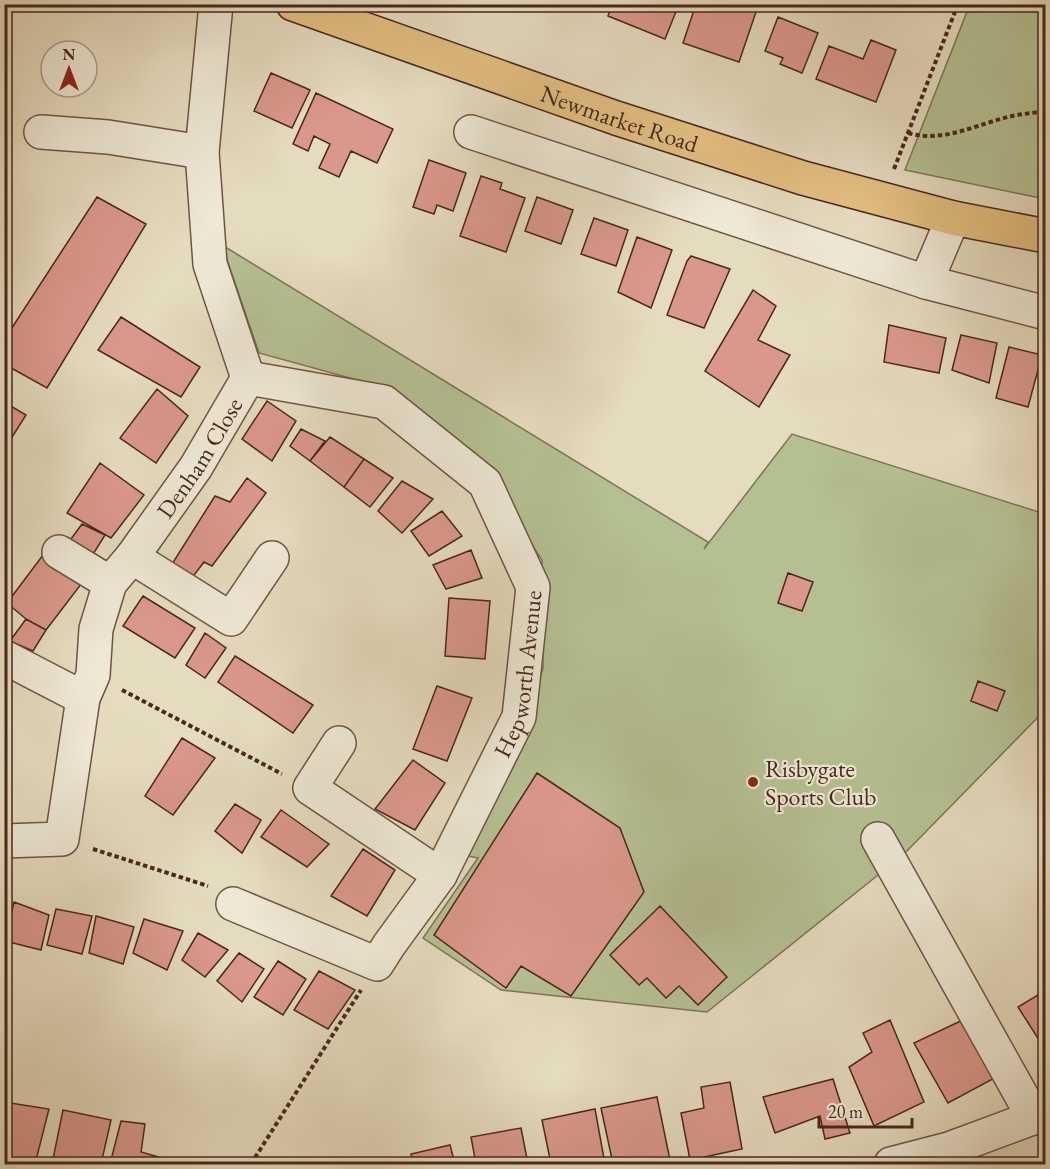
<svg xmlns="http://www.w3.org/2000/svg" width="1050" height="1169" viewBox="0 0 1050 1169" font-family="'EB Garamond',serif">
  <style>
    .green { fill: #b5c092; stroke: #7e7457; stroke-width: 1.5 }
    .building { fill: #da988c; stroke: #47281c; stroke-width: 1.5 }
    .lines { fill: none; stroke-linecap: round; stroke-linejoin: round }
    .minor-casing { stroke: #6e5545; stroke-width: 36 }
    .major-casing { stroke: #47281c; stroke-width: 36 }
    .path { stroke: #47281c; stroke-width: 4; stroke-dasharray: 4.5 3; stroke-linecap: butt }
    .minor { stroke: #eee8d5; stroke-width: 33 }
    .major { stroke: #e2be80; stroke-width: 33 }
    .poi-dot { fill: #8f2418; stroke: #eee8d5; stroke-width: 2 }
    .labels { text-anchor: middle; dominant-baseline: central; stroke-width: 4.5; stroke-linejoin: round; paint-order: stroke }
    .street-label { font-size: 24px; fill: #47281c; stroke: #eee8d5 }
    .poi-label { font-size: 24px; fill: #47281c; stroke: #eee8d5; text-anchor: start }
  </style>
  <rect width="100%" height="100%" fill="#e5dbbf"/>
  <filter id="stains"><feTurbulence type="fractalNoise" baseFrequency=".00333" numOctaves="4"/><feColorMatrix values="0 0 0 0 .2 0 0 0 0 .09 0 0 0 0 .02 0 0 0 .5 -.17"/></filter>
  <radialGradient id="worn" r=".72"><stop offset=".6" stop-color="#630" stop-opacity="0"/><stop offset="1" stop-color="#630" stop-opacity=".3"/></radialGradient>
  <!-- green -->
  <path class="green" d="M970,4l75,1v194l-140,-29z
    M222,245l486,297 -4,7 88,-115 253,80v196l-142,145 -196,157 -206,-22 -78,-52 55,-80 -15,-3 80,-186 -1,-109 -66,-100 -97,-74 -120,-33z"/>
  <!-- building -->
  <path class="building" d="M612,4h67l-14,35 -57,-23z
    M696,4h50l11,5 -18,53 -56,-19z
    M778,17l40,16 -16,40 -22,-9 3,-6 -18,-7z
    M871,40l25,10 -20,52 -60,-23 13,-33 34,13z
    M271,73l39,17 -18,38 -38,-17z
    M316,93l77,36 -16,34 -26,-12 -12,26 -20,-9 11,-24 -16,-8 -6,15 -15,-7z
    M429,160l37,13 -13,38 -16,-6 -3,9 -21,-7z
    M481,176l21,7 -2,6 25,9 -19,54 -46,-16z
    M97,197l49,27 -99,164 -43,-24v-24z
    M537,197l36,13 -12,34 -36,-13z
    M594,218l34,12 -12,36 -35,-12z
    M637,237l35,13 -21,58 -33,-16z
    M691,256l39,13 -26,59 -37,-13 20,-54z
    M753,290l23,16 -18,34 32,15 -31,52 -54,-36z
    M121,317l79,50 -19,30 -83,-47z
    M889,325l57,13 -7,35 -55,-11z
    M961,335l36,8 -8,40 -37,-13z
    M1009,347l33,8 -14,52 -32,-9z
    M157,389l31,27 -32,47 -36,-25z
    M267,401l29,20 -24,40 -30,-22z
    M4,402l22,13 -22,35z
    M301,429l24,12 -15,20 -20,-15z
    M330,437l34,22 -20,28 -34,-26z
    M364,459l29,19 -23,29 -26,-20z
    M100,463l44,32 -33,43 -44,-25z
    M247,478l19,15 -54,73 -8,-4 -13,17 -19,-15 43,-68 15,6z
    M402,481l31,18 -31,34 -24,-22z
    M442,511l20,25 -33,20 -18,-25z
    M82,524l23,11 -13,21 -24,-13z
    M471,550l11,28 -36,11 -13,-24z
    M43,555l39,28 -36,47 -20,-11 -19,-16z
    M788,573l25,9 -11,29 -24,-8z
    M143,596l52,32 -20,30 -52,-32z
    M449,598l41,3 -5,58 -40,-3z
    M26,619l20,11 -13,21 -23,-10z
    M205,633l21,15 -21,30 -19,-13z
    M235,656l78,49 -20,28 -75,-51z
    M978,681l27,10 -8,20 -26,-10z
    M437,686l35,12 -25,63 -34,-12z
    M182,738l33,20 -42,57 -28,-19z
    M413,760l32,23 -30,47 -40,-21z
    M537,773l83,55 24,64 -73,104 -50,-30 -15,22 -72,-53z
    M235,804l26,16 -19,33 -27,-22z
    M281,810l48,34 -22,23 -46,-30z
    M363,849l32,21 -28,46 -36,-20z
    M14,902l35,13 -8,35 -36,-9z
    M660,906l67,71 -29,28 -19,-19 -13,12 -19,-20 -8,7 -29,-30z
    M56,909l36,7 -10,38 -35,-9z
    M96,916l38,11 -11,37 -34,-11z
    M144,919l39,12 -16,39 -34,-17z
    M198,933l30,17 -23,27 -23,-17z
    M239,953l25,16 -22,33 -25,-21z
    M278,961l28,18 -23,36 -29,-18z
    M319,971l36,19 -27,39 -34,-19z
    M1046,990v61l-28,-44z
    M969,1017l33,57 -54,29 -34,-60z
    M890,1020l34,82 -50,24 -25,-59 23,-15 -9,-19z
    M833,1079l17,54 -25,6 -5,-23 -45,17 -12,-36z
    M730,1082l12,67 -52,11 -9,-47 23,-5 -3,-21z
    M657,1097l13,63 -20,4h-37l-12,-56z
    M4,1102l45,7 -14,55h-31z
    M595,1109l10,55h-54l-9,-44z
    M63,1110l48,10 -10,44h-49z
    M121,1121l24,3 -4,28 42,12h-73z
    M521,1128l7,36h-52l-5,-27z
    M450,1145l5,19h-42l-2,-10z"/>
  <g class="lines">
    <defs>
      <g id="minor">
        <path d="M41,132l67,5 94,15"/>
        <path d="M471,132l455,150 120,31"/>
        <path d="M926,282l27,-64"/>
        <path d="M59,552l51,31"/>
        <path d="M132,557l99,62 41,-61"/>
        <path d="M4,657l79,41"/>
        <path d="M339,743l-29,45 130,87"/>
        <path d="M878,839l156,279"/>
        <path id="s1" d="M4,841l58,-2 21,-141 10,-23 3,-46 14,-46 22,-26 64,-90 52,-89 -38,-114 -8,-112 14,-148"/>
        <path id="s2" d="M233,904l144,60 12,-19 51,-70 79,-158 14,-130 -48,-104 -101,-81 -136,-24"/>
        <path d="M891,1164l58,-15 97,-36"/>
      </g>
      <g id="major">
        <path id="s3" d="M293,4l323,114 187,60 150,40 93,18"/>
      </g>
    </defs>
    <!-- minor casing -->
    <use href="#minor" class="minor-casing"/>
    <!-- major casing -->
    <use href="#major" class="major-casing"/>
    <!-- path -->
    <path class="path" d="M908,133c35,10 67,-8 100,-16 12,-3 25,-4 38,-6
      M894,169l64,-165
      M122,690l160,84
      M93,849l115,37
      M251,1164l110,-174"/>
    <!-- minor -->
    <use href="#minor" class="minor"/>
    <!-- major -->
    <use href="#major" class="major"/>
  </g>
  <!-- markers -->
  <circle class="poi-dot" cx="753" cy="782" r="6"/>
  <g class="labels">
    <!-- street labels -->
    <g class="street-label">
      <text stroke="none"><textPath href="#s3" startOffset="346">Newmarket Road</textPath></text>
      <text stroke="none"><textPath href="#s1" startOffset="474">Denham Close</textPath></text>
      <text stroke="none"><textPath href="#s2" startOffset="484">Hepworth Avenue</textPath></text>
    </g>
    <!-- poi labels -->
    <g class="poi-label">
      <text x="765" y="768">Risbygate<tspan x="765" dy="28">Sports Club</tspan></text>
    </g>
  </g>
  <!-- margin -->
  <rect width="1050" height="1169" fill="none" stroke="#e5dbbf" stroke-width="24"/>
  <rect x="6" y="6" width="1038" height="1157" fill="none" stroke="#47281c" stroke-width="3"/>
  <rect x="12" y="12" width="1026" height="1145" fill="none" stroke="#47281c" stroke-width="1.5"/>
  <!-- north arrow -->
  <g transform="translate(69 69)"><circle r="28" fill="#eee8d5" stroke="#ab9b8b" stroke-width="1.5"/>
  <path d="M0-4.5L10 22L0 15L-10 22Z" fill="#8f2418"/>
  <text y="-9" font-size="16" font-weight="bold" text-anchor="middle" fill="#47281c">N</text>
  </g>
  <!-- scale -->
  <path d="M819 1118v9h93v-9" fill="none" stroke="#47281c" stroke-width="3"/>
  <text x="828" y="1118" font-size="18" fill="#47281c" stroke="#eee8d5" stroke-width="4.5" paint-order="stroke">20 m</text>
  <rect width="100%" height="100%" filter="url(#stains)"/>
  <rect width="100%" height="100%" fill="url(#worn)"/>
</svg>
